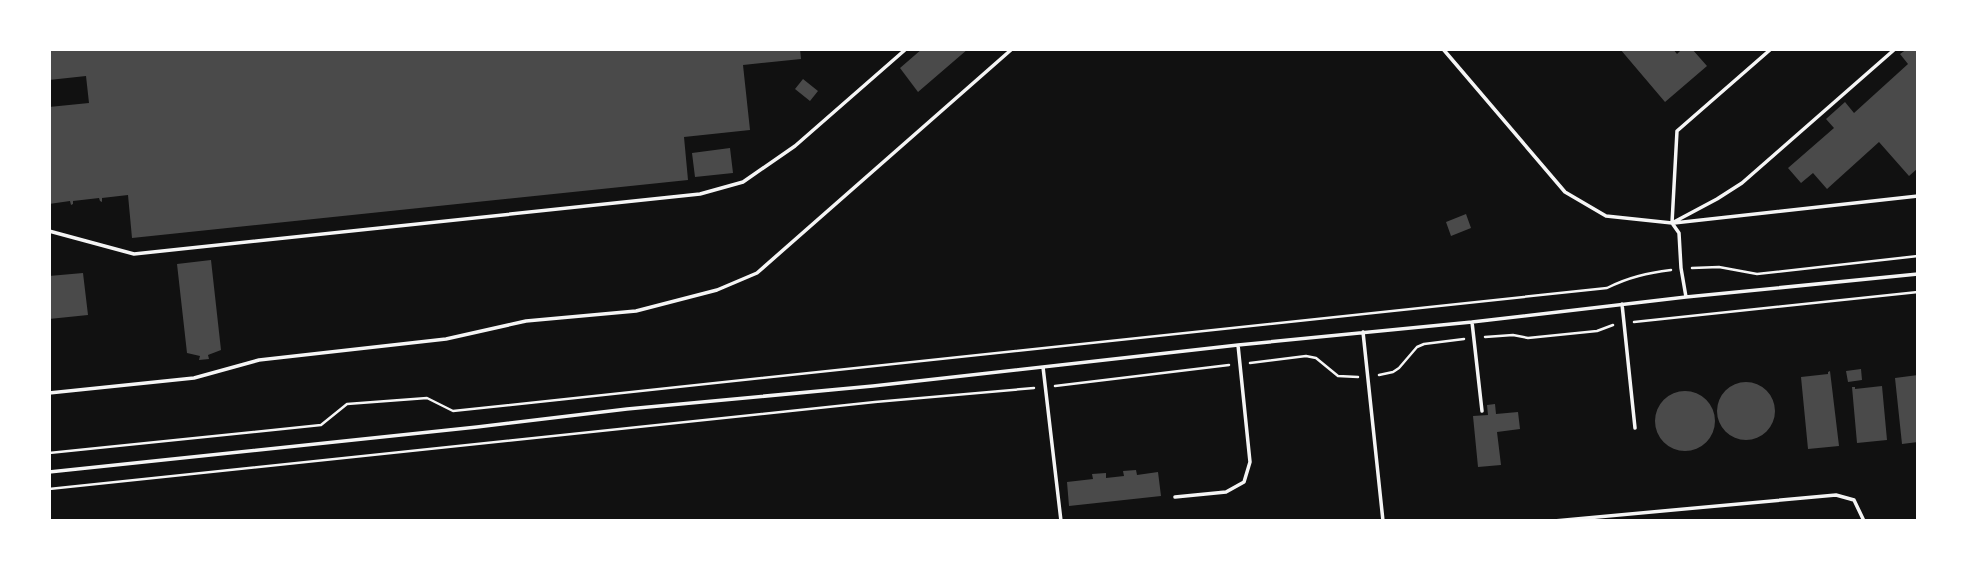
<svg xmlns="http://www.w3.org/2000/svg" width="1967" height="570" viewBox="0 0 1967 570" font-family="Barlow,sans-serif">
  <style>
    .building { fill: #4a4a4a }
    .lines { fill: none; stroke-linecap: round; stroke-linejoin: round }
    .path { stroke: #f5f5f5; stroke-width: 2.5 }
    .service { stroke: #f5f5f5; stroke-width: 3.5 }
  </style>
  <rect width="100%" height="100%" fill="#111"/>
  <!-- building -->
  <path class="building" d="M49,49h751l1,10 -58,6 7,65 -66,7 4,43 -556,58 -4,-43 -26,3v4l-2,-1 -1,-3 -26,3v3l-2,1 -1,-4 -21,3v-97l40,-4 -3,-27 -37,4z
    M922,49h46l-50,43 -18,-24z
    M1620,49h53l4,5 5,-5h10l15,17 -42,36z
    M1907,49h11l-1,120 -8,7 -30,-34 -52,47 -14,-16 -12,10 -13,-15 46,-40 -8,-9 19,-17 9,11 54,-49 -8,-10z
    M803,79l15,12 -8,10 -15,-12z
    M730,148l3,25 -38,4 -3,-24z
    M1466,214l5,14 -20,8 -5,-14z
    M211,260l10,90 -13,5 1,4 -10,1 1,-4 -13,-3 -10,-89z
    M83,273l5,42 -39,4v-43z
    M1861,369l1,11 -14,2 -2,-11z
    M1830,371l9,75 -31,3 -7,-72 27,-3v-2z
    M1918,375v67l-16,2 -7,-66z
    M1717 411a29 29 0 1 1 58 0a29 29 0 1 1-58 0Z
    M1882,386l5,54 -30,3 -5,-56h3v2z
    M1655 421a30 30 0 1 1 60 0a30 30 0 1 1-60 0Z
    M1495,404l1,10 22,-2 2,17 -23,3 4,33 -23,2 -5,-51 15,-1 -1,-10z
    M1136,470l1,5 21,-3 3,24 -92,10 -2,-24 26,-3 -1,-5 14,-1v5l18,-2 -1,-5z"/>
  <g class="lines">
    <!-- path -->
    <path class="path" d="M1692,268l27,-1 38,7 161,-18
      M1634,322l284,-30
      M1485,337l28,-2 15,3 69,-7 16,-6
      M1250,363l56,-7 10,2 22,18 20,1
      M1379,375l14,-3 6,-4 18,-21 7,-3 40,-5
      M1055,386l174,-21
      M49,453l272,-28 26,-21 80,-6 26,13 1154,-123c22,-11 41,-15 64,-18
      M49,489l826,-87 159,-14"/>
    <!-- service -->
    <path class="service" d="M1443,49l122,143 41,24 66,7 45,-24 25,-16 153,-134
      M1674,223l244,-27
      M49,231l85,23 566,-60 43,-12 52,-36 111,-97
      M1686,297l-5,-29 -2,-35 -7,-10 5,-92 94,-82
      M1622,304l13,124
      M1472,322l10,89
      M1363,332l20,189
      M1043,367l18,154
      M49,393l145,-15 65,-18 187,-21 80,-18 110,-10 81,-21 40,-17 255,-224
      M49,472l428,-45 150,-18 246,-23 365,-41 234,-23 214,-25 232,-23
      M1175,497l51,-5 18,-10 6,-20 -12,-117
      M1554,521l282,-26 18,5 10,21"/>
  </g>
  <!-- border -->
  <rect width="1967" height="570" fill="none" stroke="#ffffff" stroke-width="102"/>
</svg>
